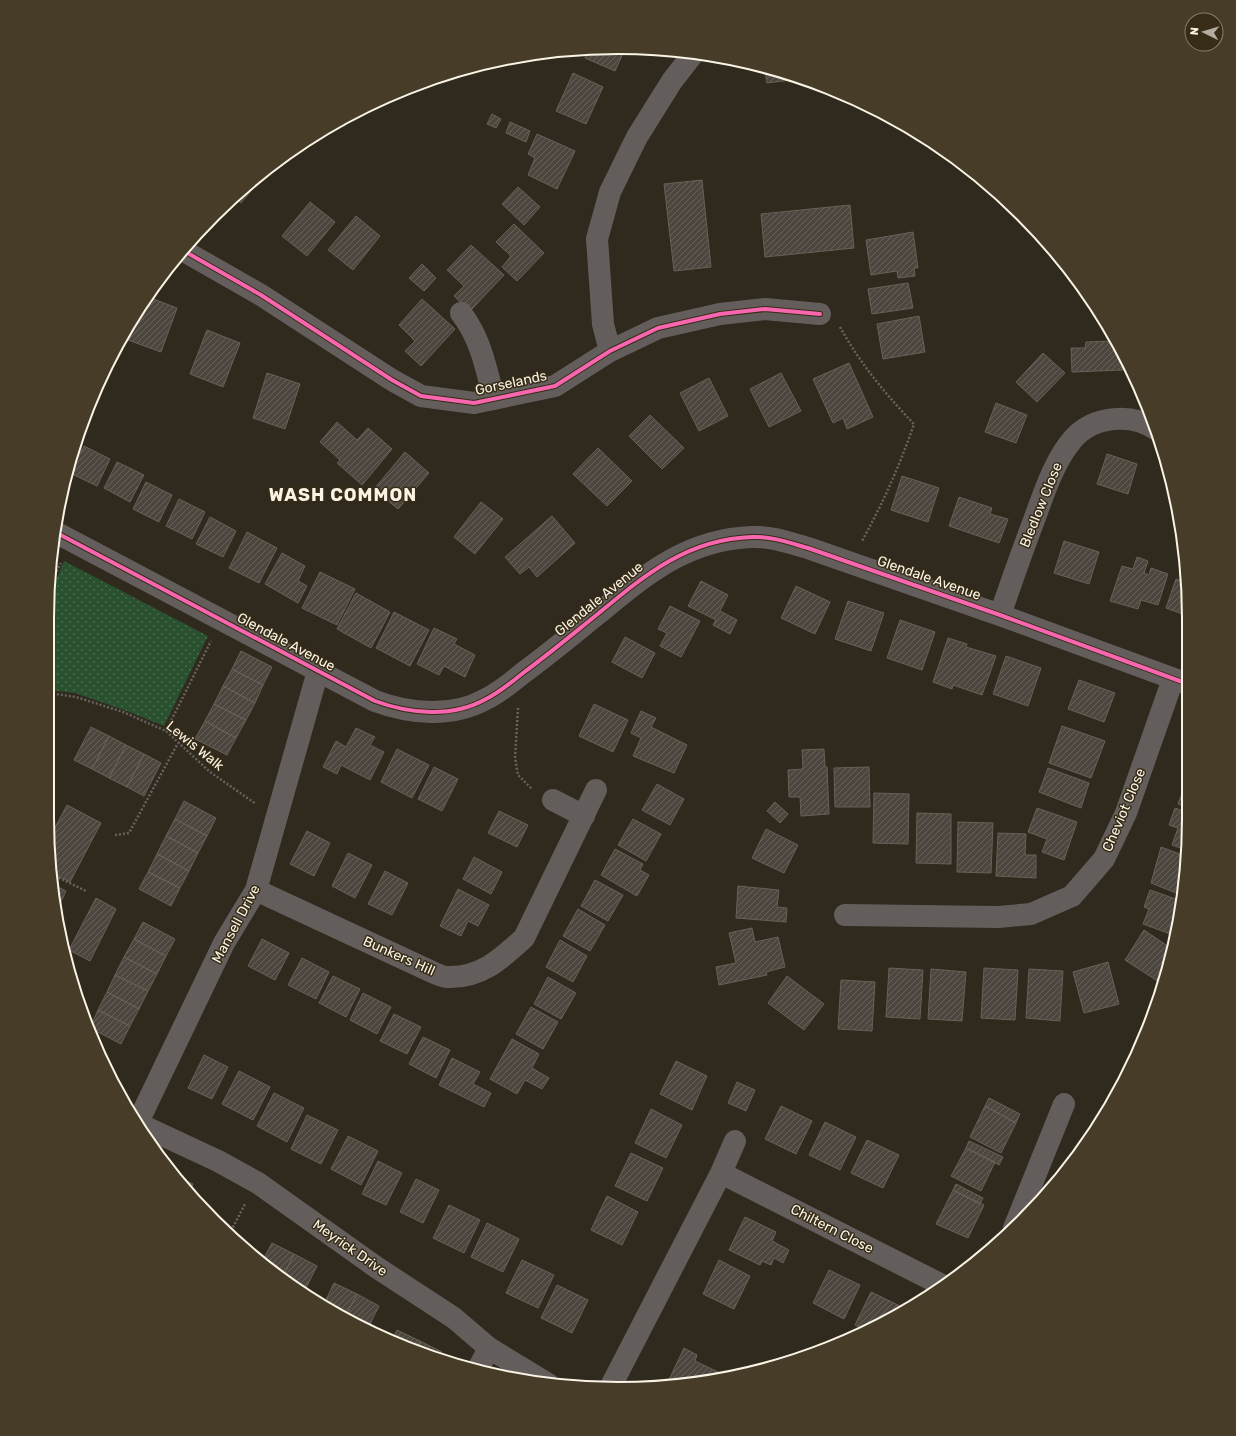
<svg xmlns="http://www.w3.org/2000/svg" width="1236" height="1436" viewBox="0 0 1236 1436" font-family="Rubik,sans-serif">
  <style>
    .park { fill: url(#park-dots) }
    .building { fill: url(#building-hatch); stroke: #676157 }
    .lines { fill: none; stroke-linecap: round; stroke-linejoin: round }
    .path { stroke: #66635f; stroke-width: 2.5; stroke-dasharray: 2 2; stroke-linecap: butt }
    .minor { stroke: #635e5c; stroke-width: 22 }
    .cycleway-casing { stroke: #372c16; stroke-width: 6 }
    .cycleway { stroke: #f766af; stroke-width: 4 }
    .labels { text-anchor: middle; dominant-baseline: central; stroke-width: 3; stroke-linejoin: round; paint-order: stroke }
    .street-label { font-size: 14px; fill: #faf4e6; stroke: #372c16 }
    .district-label { font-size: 18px; font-weight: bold; letter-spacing: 1px; fill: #faf4e6; stroke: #372c16 }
    .rim { fill: none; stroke: #faf4e6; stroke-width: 2 }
  </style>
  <defs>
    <pattern id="park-dots" width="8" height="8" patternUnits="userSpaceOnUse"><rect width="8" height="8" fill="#2a512f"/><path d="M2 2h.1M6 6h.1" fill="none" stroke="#4a6b4d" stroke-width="1.8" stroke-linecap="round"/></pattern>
    <pattern id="building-hatch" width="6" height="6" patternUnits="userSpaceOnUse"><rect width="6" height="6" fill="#4c463e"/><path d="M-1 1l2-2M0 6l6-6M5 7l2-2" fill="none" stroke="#67615a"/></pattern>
  </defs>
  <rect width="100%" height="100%" fill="#2f291e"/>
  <!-- park -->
  <path class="park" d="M64,561l144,75 -44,90 -40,-16 -49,-17 -26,-3 2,-97z"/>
  <!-- building -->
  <path class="building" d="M625,49l-10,22 -30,-13 4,-8z
    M764,66h2l33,13 -32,4z
    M573,73l30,14 -17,37 -30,-13z
    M492,114l9,5 -5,9 -9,-4z
    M510,122l20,9 -4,11 -20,-9z
    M537,134l38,17 -18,38 -29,-14 7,-17 -7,-4z
    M269,169l-28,34 -7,-6 8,-8z
    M702,180l9,87 -37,4 -10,-87z
    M518,187l22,20 -16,18 -22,-21z
    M310,202l25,20 -28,34 -25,-20z
    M850,205l4,43 -89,9 -4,-43z
    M356,216l24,20 -27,34 -25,-20z
    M514,224l30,29 -27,28 -15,-14 9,-11 -15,-14z
    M913,232l5,36h-4l1,8 -17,2 -1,-7 -26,4 -5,-35z
    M471,245l33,30 -34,36 -16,-15 10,-10 -17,-16z
    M422,264l14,14 -12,13 -15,-13z
    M908,283l5,25 -41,6 -4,-25z
    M148,297l29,11 -16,44 -33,-12 10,-27z
    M422,299l33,30 -34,37 -16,-15 10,-10 -16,-16z
    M919,316l6,36 -42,7 -6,-35z
    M207,330l33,13 -17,44 -33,-13z
    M1116,341l6,13 1,16 -51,2 -1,-24h14l1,-6z
    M1043,353l22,20 -28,29 -21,-20z
    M849,363l24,54 -26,12 -4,-11 -10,5 -20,-44z
    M267,373l33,11 -15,45 -32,-11z
    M781,373l20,38 -32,16 -19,-38z
    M709,378l19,38 -29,15 -19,-38z
    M996,403l31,12 -11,28 -31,-11z
    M650,415l34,33 -22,21 -33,-33z
    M337,422l20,18 11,-12 24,21 -30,36 -25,-22 3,-3 -20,-18z
    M79,430l7,3 -16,32 7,-30z
    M84,446l26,13 -13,27 -27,-13z
    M598,448l34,33 -25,25 -34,-32z
    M405,452l24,21 -31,36 -24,-20z
    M1107,454l30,10 -9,30 -31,-10z
    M117,462l27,13 -14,27 -26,-14z
    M902,476l37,12 -11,34 -37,-12z
    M146,482l26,13 -13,27 -26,-13z
    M959,497l33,11 -2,6 18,5 -9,24 -50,-17z
    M179,499l26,13 -13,27 -26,-13z
    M481,502l22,17 -28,35 -21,-17z
    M552,516l23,27 -38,34 -8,-10 -9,7 -15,-17z
    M210,517l26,14 -13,26 -27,-13z
    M247,532l30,16 -18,35 -30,-15z
    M1064,541l35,11 -10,32 -35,-11z
    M282,553l23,13 -7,15 9,5 -9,17 -33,-19z
    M1137,557l11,4 -4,12 5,2 2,-7 17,6 -10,31 -17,-5 -3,9 -28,-8 12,-35 11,3z
    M320,572l35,17 -18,36 -35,-17z
    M1176,579l12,4v33l-22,-8z
    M701,581l27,14 -8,16 17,9 -7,14 -17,-9 3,-5 -28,-14z
    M796,586l34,16 -15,32 -34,-16z
    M356,593l34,19 -19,36 -34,-19z
    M848,601l36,12 -13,38 -36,-12z
    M670,606l30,15 -19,36 -21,-11 7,-13 -9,-4z
    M394,612l35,18 -19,36 -34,-18z
    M900,620l35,12 -13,38 -35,-12z
    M434,628l23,11 -3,5 21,11 -10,22 -21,-11 -5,9 -22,-11z
    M625,637l30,16 -13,25 -30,-16z
    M948,638l19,6 -1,3 30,9 -14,39 -29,-10 -1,4 -19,-7z
    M241,651l31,16 -9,18 -31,-16z
    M1006,656l35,12 -13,38 -35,-12z
    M232,669l31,16 -8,18 -32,-17z
    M1079,680l36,13 -11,29 -36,-13z
    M223,686l32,17 -9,17 -32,-16z
    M214,704l32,16 -10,18 -31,-17z
    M594,704l34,16 -15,32 -34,-16z
    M641,711l15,7 -5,9 36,18 -13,28 -41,-17 8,-18 -10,-5z
    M205,721l31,17 -9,17 -32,-16z
    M1062,726l43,15 -14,37 -42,-15z
    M91,727l18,9 -17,33 -18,-9z
    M356,728l19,9 -5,8 14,7 -14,28 -29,-15 -4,9 -14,-7 13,-26 10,6z
    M109,736l17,9 -17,33 -17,-9z
    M126,745l18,9 -17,33 -18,-9z
    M397,749l32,16 -17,33 -31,-16z
    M824,749l1,18h2l2,47 -28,2 -1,-19h-11l-1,-27 15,-1 -1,-19z
    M144,754l17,9 -17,33 -17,-9z
    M434,767l24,12 -16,32 -24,-12z
    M869,767l1,40h-35l-1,-39z
    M1048,768l41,15 -8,25 -42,-16z
    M1186,783l3,1v24l-11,-4z
    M657,784l27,15 -14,26 -28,-15z
    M874,793l35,1 -1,50 -35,-1z
    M184,801l32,17 -9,18 -32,-17z
    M775,802l13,12 -8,9 -13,-12z
    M67,805l34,18 -31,59 -16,-8 -4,-37z
    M1037,808l40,14 -13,38 -22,-8 5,-13 -19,-7z
    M1175,808l14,5 -3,37 -14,-5 6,-17 -9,-3z
    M499,811l29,14 -11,22 -29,-14z
    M917,813l34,1v50l-35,-1z
    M175,819l32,17 -9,17 -32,-17z
    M633,819l28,15 -15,27 -28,-16z
    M958,822l35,1 -2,50 -34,-1z
    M766,829l32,16 -14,28 -32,-15z
    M307,831l23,12 -16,33 -24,-12z
    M998,833l28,1 -1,21h11v23l-40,-2z
    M166,836l32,17 -9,18 -32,-17z
    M1161,847l24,9 -4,39 -30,-12z
    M615,849l28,15 -3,6 9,5 -12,21 -36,-21z
    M348,853l24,12 -17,33 -23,-12z
    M157,854l32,17 -9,17 -32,-16z
    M474,857l28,15 -11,22 -28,-15z
    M385,871l23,12 -16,32 -24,-11z
    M148,872l32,16 -9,18 -32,-17z
    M595,880l28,15 -15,26 -27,-15z
    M56,886l10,5 -7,15z
    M738,886l41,4 -2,17 10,1 -1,14 -50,-4z
    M458,889l31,16 -11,21 -10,-5 -7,15 -21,-10z
    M1150,890l31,11 -5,35 -33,-12 6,-15 -5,-2z
    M96,898l20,11 -26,52 -21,-11z
    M578,909l27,16 -15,26 -27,-15z
    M143,922l32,17 -9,17 -32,-17z
    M752,928l3,14 23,-5 7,30 -19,5 1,3 -48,10 -3,-18 20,-4 -7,-30z
    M1144,930l28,19 -10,35 -37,-24z
    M134,939l32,17 -9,18 -33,-17z
    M262,939l27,14 -14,27 -27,-14z
    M560,940l27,16 -14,26 -27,-15z
    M124,957l33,17 -9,17 -33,-16z
    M302,958l27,14 -13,27 -28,-14z
    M1108,962l11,42 -35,9 -11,-41z
    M889,968l34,2 -3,49 -34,-2z
    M984,968l34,2 -3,50 -34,-2z
    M931,969l35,3 -4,49 -34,-2z
    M1029,969l34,2 -3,50 -34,-3z
    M115,975l33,16 -9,18 -32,-17z
    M333,976l27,13 -14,28 -27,-14z
    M787,976l37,28 -20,26 -36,-27z
    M548,977l28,16 -15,26 -27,-15z
    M841,980l34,2 -3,49 -34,-2z
    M107,992l32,17 -9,17 -32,-16z
    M363,993l28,14 -14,27 -27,-14z
    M531,1007l27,15 -15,27 -27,-15z
    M98,1010l32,16 -9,18 -31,-16z
    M394,1014l27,13 -14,27 -27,-13z
    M423,1037l27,13 -14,28 -27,-14z
    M512,1039l27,15 -7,14 17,10 -7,11 -17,-9 -8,14 -27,-15z
    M204,1055l24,12 -16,32 -24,-11z
    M452,1058l28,14 -7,12 18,9 -7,14 -45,-22z
    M676,1061l31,15 -15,34 -32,-16z
    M239,1071l31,16 -17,33 -31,-16z
    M737,1082l18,8 -9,21 -18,-8z
    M274,1093l30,15 -17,34 -30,-16z
    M989,1098l31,16 -4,9 -31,-17z
    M781,1106l31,15 -16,33 -31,-15z
    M985,1106l31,17 -15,30 -31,-16z
    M651,1109l31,16 -16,33 -31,-15z
    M307,1115l31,15 -17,34 -30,-15z
    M825,1122l31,15 -16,33 -31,-15z
    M348,1136l30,15 -17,34 -30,-16z
    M867,1140l32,15 -16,33 -32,-15z
    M969,1141l34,16 -4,8 -33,-17z
    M966,1148l29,14 -14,29 -30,-15z
    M631,1153l32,15 -16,33 -32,-15z
    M378,1161l24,12 -16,32 -24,-11z
    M176,1176l17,8 -4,10z
    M416,1179l23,11 -16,33 -23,-11z
    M956,1184l27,14 -3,6 -27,-14z
    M953,1190l31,15 -16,33 -32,-14z
    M607,1196l31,16 -16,33 -31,-15z
    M449,1205l31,15 -16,33 -31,-15z
    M745,1217l31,15 -4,9 17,9 -6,13 -9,-5 -3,7 -9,-4 -2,4 -31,-15z
    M487,1223l32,16 -16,33 -32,-15z
    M272,1243l22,11 -11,23 -20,-17z
    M294,1254l23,12 -14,28 -20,-17z
    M522,1260l32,15 -16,33 -32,-15z
    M719,1260l31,16 -16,33 -31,-15z
    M829,1270l31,15 -16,34 -31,-16z
    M334,1283l23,11 -11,21 -22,-11z
    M557,1285l31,15 -16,33 -31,-15z
    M871,1292l31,15 -2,3 -37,19 -8,-4z
    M357,1294l22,12 -10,20 -23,-11z
    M397,1330l23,11 -4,8 -23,-11z
    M420,1341l22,11 -3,8 -23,-11z
    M684,1348l13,7 -2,6 25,12 -3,5 -25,6h-25z"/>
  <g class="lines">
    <!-- path -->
    <path class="path" d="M840,327c20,36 46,68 74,97 -14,41 -31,79 -52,117
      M51,582l10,-19
      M49,693l27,4 47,15 43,19 44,41 46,32
      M518,708l-3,50 3,17 14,14
      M166,731l45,-90
      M115,835l14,-2 49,-90
      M55,876l31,15
      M231,1231l14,-27"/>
    <!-- minor -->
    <path class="minor" d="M184,251l77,44 131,85 29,16 53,7 81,-17 55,-35 48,-23 62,-14 45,-5 55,5
      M461,313c20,26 25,55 33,86
      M610,351l-7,-27 -6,-85 13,-47 27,-55 35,-56 21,-27
      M55,532l320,169c35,13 77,17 111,-2 14,-7 26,-17 37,-26 26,-19 51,-40 76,-60 47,-39 89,-74 153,-76 19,-1 38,6 56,11l192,67 188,69
      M1000,615c11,-32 22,-63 34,-95 10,-27 20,-59 39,-81 21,-24 59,-26 84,-9
      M553,800l31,16
      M256,890l174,81c5,2 12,6 18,6 33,1 53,-18 76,-39l72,-148
      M845,915l153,2 33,-3 41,-18 32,-37 22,-46 47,-134
      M139,1120l85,-177 32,-53 62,-219
      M143,1126l75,35 40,22 118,84 78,51 35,30 59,36
      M721,1173l223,113
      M1014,1228l50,-124
      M478,1369l11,-21
      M612,1384l109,-211 14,-32"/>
    <defs>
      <path id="cycleway" d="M184,251l77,44 131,85 29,16 53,7 81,-17 55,-35 48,-23 62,-14 45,-5 55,5
        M55,532l320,169c35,13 77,17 111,-2 14,-7 26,-17 37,-26 26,-19 51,-40 76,-60 47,-39 89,-74 153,-76 19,-1 38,6 56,11l192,67 188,69"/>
    </defs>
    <!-- cycleway casing -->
    <use href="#cycleway" class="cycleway-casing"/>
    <!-- cycleway -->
    <use href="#cycleway" class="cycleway"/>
  </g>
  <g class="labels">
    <!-- street labels -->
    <g class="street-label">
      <text transform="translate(511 383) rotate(-12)">Gorselands</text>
      <text transform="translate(1041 505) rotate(-68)">Bledlow Close</text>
      <text transform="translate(929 578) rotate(19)">Glendale Avenue</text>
      <text transform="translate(599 599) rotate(-39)">Glendale Avenue</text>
      <text transform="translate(286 642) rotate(28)">Glendale Avenue</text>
      <text transform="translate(195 746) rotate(39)">Lewis Walk</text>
      <text transform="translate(1124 810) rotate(-67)">Cheviot Close</text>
      <text transform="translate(236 924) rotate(-62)">Mansell Drive</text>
      <text transform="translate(399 956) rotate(24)">Bunkers Hill</text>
      <text transform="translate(832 1229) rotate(27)">Chiltern Close</text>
      <text transform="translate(350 1248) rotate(35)">Meyrick Drive</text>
    </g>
    <!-- district labels -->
    <g class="district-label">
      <text x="343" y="495">WASH COMMON</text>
    </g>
  </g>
  <!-- crop -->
  <path d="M0 0H1236V1436H0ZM618 54H618A564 564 0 0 1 1182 618V818A564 564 0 0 1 618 1382H618A564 564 0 0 1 54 818V618A564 564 0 0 1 618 54Z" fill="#473c27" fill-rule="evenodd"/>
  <path class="rim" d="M618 54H618A564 564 0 0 1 1182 618V818A564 564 0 0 1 618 1382H618A564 564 0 0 1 54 818V618A564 564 0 0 1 618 54Z"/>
  <!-- north arrow -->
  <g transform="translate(1204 32) rotate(275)"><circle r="19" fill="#372c16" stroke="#857c69"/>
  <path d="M0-3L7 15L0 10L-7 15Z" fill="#b3ada0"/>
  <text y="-6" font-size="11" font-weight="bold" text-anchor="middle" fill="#faf4e6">N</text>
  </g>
</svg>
